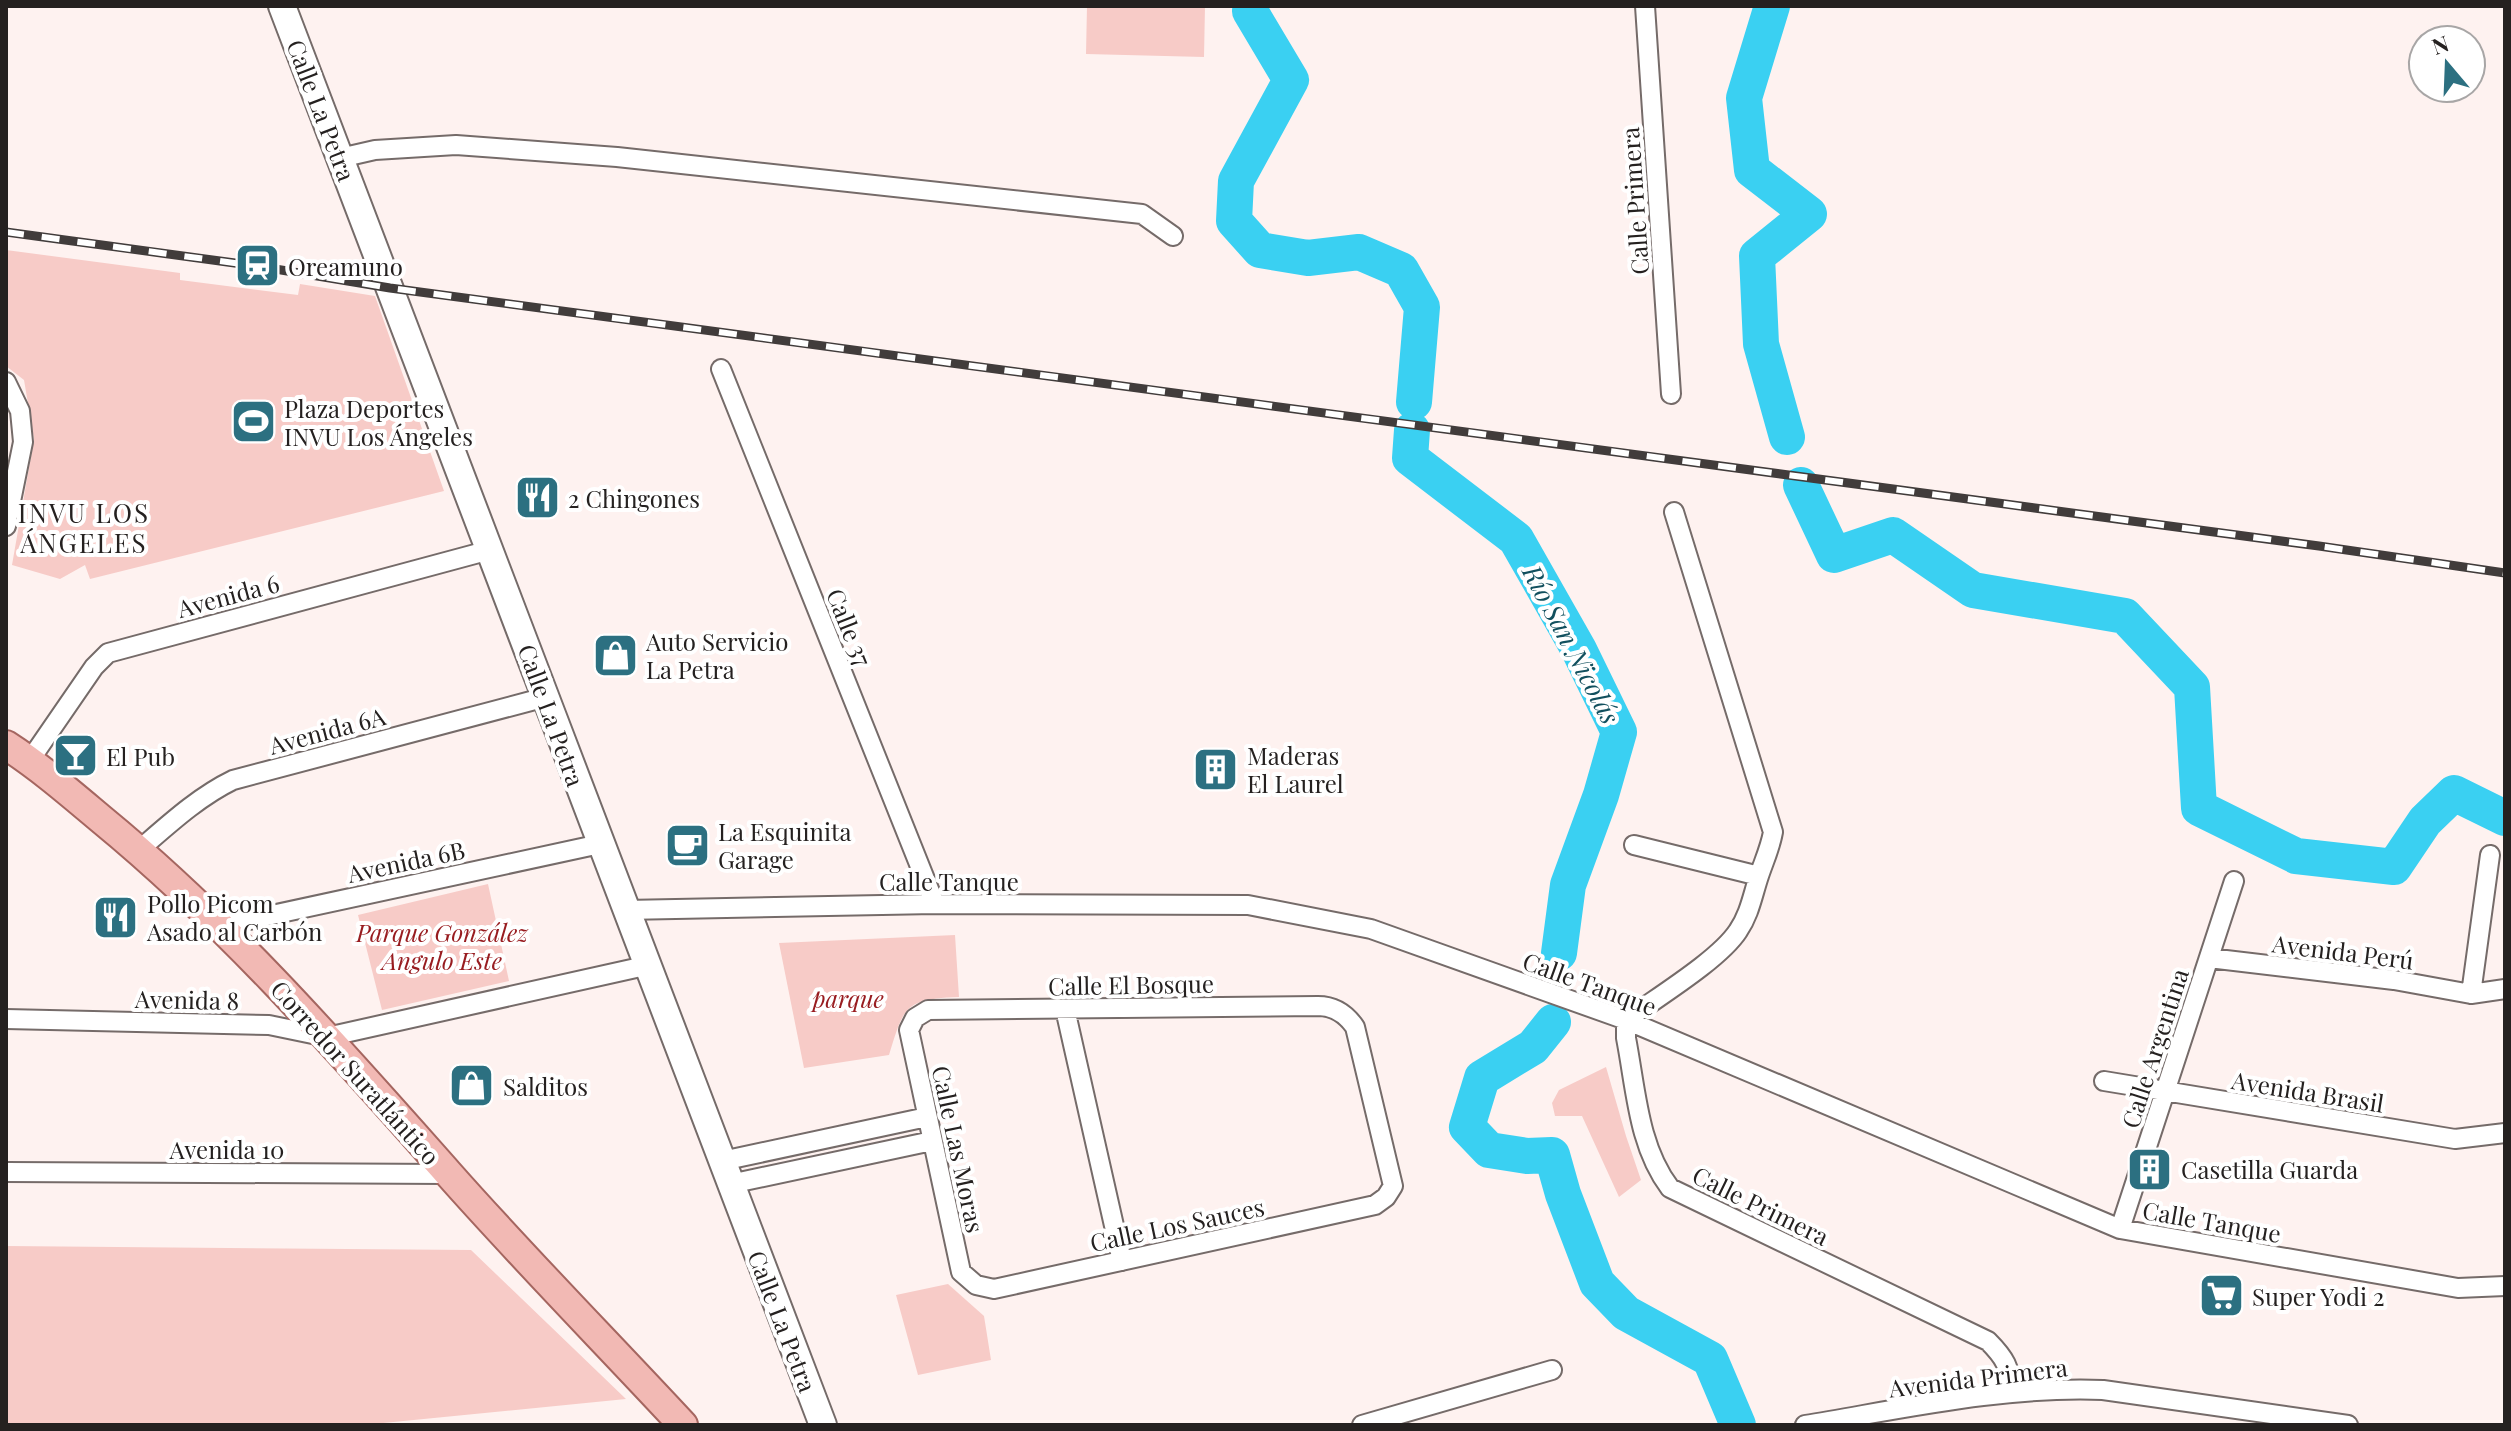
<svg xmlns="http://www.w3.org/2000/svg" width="2511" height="1431" viewBox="0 0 2511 1431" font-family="'Playfair Display',serif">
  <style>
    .green { fill: #f7cbc7 }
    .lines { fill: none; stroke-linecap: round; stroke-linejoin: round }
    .river { stroke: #3ad0f2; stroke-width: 36 }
    .street-casing { stroke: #756b69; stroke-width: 22 }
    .secondary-casing { stroke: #756b69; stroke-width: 30 }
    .primary-casing { stroke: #a56660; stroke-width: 32 }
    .street { stroke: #fff; stroke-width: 18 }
    .secondary { stroke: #fff; stroke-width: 26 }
    .primary { stroke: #f2b9b4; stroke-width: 28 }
    .rail-casing { stroke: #413c3b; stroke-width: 9 }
    .rail { stroke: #fff; stroke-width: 6; stroke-dasharray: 18; stroke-linecap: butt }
    .labels { text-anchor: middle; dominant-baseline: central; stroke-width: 8; stroke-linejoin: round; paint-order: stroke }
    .street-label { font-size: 24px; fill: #252120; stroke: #fff }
    .poi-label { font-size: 24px; fill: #252120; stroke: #fff; text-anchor: start }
    .park-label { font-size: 24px; font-style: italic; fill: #981c20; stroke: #fff }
    .neighbourhood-label { font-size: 26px; letter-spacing: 2px; fill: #252120; stroke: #fff }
    .water-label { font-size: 26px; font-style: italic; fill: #12505e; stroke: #fff }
  </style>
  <rect width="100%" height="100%" fill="#fef2f0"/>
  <!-- green -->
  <path class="green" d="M1087,6h118l-1,51 -118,-3z
    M6,250l174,23v7l118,15 2,-11 75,12 69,195 -354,88 -5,-14 -25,14 -48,-14 22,-126 -10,-59 -18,-14z
    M488,884l21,97 -127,29 -24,-95z
    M955,935l4,62c-54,2 -55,9 -70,58l-85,13 -25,-125z
    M1606,1067l20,69 15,44 -22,17 -37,-81h-27l-3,-13 7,-13z
    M6,1246l465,4 155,149 -263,26h-357z
    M948,1284l36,32 7,44 -73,15 -22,-80z"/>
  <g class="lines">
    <!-- river -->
    <path class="river" d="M1251,6l-1,5 41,69 -55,101 -2,40 26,29 48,8 51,-6 42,18 21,37 -8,95
      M1772,6l-28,92 8,72 57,44 -52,42 4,88 26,93
      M1412,430l-2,28 106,81 63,111 40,82 -18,63 -33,90 -9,68
      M1801,485l33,70 59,-20 80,55 152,26 67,71 7,121 97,48 98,11 31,-46 29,-28 51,25
      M1553,1022l-20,25 -51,31 -15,49 22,23 38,6 25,-1 11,39 34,89 29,30 84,46 28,66"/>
    <defs>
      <path id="street" d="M1645,6l26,388
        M340,158l35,-8 81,-5 161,12 525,57 31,22
        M721,369l214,535
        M6,382l14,29 3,31 -17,84
        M1674,512l99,320c-3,17 -10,31 -15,47 -6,19 -9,36 -20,52 -19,29 -82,67 -112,89v18c10,51 12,108 44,150l318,153c17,17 22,26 24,51
        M30,760l64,-93 14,-14 382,-103
        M1634,845l125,31
        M139,850c29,-25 59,-53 94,-70l313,-83
        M625,910l310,-6 313,1 123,24 255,91 494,209 338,59 47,-2
        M221,926l379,-82
        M2209,958l185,22 77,14 34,-5
        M2471,994l19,-139
        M1318,1006c16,0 28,8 37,21l38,159 -7,11 -11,8 -381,84 -18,-4 -15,-13 -52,-242 6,-12 13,-8z
        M1065,1009l57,252
        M6,1019l263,6 58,12 318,-71
        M2104,1081l351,58 50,-6
        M722,1161l205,-44
        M6,1172l442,2
        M730,1184l202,-43
        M2120,1229l114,-348
        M1362,1425l190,-55
        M1805,1425c98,-16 198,-39 298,-35l245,35"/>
      <path id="secondary" d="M282,6c181,473 360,946 541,1419"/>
      <path id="primary" d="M6,745c34,22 64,48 95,74 128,105 237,230 347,354 76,86 157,168 235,252"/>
    </defs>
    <!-- street casing -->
    <use href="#street" class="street-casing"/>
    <!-- secondary casing -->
    <use href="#secondary" class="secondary-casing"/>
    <!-- primary casing -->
    <use href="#primary" class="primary-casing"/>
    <!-- street -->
    <use href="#street" class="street"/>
    <!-- secondary -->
    <use href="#secondary" class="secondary"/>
    <!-- primary -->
    <use href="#primary" class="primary"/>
    <defs>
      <path id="rail" d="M6,232l251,34 133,22 1929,258 186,27"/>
    </defs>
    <!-- rail casing -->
    <use href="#rail" class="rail-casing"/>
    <!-- rail -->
    <use href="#rail" class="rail"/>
  </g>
  <!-- icons -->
  <defs>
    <symbol id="station-square" viewBox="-11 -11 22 22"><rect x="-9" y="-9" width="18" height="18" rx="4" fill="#2c7081" stroke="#fff"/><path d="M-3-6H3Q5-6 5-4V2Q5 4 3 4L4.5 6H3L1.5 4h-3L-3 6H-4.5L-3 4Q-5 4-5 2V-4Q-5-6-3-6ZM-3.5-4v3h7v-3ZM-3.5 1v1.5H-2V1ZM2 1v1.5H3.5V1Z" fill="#fff"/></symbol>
    <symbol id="stadium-square" viewBox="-11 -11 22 22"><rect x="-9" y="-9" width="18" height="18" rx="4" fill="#2c7081" stroke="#fff"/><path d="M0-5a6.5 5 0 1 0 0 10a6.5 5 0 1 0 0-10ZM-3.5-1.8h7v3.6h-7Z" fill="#fff"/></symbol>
    <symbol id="restaurant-square" viewBox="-11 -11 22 22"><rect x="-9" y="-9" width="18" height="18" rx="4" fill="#2c7081" stroke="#fff"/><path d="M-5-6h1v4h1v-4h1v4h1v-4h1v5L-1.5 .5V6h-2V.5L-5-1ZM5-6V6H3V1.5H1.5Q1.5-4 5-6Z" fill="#fff"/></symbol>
    <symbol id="shop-square" viewBox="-11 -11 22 22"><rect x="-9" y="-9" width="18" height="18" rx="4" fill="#2c7081" stroke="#fff"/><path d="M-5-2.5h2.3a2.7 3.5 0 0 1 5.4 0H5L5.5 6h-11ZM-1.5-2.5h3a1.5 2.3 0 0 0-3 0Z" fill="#fff"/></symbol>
    <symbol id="bar-square" viewBox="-11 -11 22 22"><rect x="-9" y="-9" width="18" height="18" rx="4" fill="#2c7081" stroke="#fff"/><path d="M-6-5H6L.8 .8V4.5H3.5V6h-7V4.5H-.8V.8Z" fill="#fff"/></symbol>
    <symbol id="building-square" viewBox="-11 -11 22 22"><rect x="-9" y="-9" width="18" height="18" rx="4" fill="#2c7081" stroke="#fff"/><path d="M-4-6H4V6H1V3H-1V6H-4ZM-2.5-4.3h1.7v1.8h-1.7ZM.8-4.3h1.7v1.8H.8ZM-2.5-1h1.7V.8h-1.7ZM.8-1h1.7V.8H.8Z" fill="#fff"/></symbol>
    <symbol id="cafe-square" viewBox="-11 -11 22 22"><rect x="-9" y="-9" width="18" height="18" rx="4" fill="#2c7081" stroke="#fff"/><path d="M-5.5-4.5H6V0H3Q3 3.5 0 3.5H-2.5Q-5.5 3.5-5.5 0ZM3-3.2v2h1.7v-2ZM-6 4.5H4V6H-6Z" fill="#fff"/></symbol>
    <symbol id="supermarket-square" viewBox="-11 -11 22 22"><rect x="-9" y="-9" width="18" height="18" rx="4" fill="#2c7081" stroke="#fff"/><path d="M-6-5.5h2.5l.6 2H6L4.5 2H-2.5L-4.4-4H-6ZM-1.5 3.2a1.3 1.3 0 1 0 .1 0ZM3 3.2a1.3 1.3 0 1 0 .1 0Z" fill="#fff"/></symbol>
  </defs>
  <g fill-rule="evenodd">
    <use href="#station-square" x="232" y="240" width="51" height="51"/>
    <use href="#stadium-square" x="228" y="396" width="51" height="51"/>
    <use href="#restaurant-square" x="512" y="472" width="51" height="51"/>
    <use href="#shop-square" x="590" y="630" width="51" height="51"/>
    <use href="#bar-square" x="50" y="730" width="51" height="51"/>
    <use href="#building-square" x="1190" y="744" width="51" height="51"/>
    <use href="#cafe-square" x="662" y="820" width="51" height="51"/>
    <use href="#restaurant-square" x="90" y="892" width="51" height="51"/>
    <use href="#shop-square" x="446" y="1060" width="51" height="51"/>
    <use href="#building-square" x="2124" y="1144" width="51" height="51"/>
    <use href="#supermarket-square" x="2196" y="1270" width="51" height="51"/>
  </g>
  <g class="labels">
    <!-- street labels -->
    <g class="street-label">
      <text transform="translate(322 110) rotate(69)">Calle La Petra</text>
      <text transform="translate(1634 201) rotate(-94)">Calle Primera</text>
      <text transform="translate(228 595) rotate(-15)">Avenida 6</text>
      <text transform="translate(850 627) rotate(68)">Calle 37</text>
      <text transform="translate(552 715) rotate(70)">Calle La Petra</text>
      <text transform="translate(327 730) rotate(-15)">Avenida 6A</text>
      <text transform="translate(406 861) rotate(-12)">Avenida 6B</text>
      <text x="949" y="881">Calle Tanque</text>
      <text transform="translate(2343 951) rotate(7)">Avenida Perú</text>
      <text transform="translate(1590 983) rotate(20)">Calle Tanque</text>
      <text transform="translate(1131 984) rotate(-1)">Calle El Bosque</text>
      <text transform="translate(187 999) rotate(1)">Avenida 8</text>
      <text transform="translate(2154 1048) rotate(-72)">Calle Argentina</text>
      <text transform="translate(356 1072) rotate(48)">Corredor Suratlántico</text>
      <text transform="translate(2308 1091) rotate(9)">Avenida Brasil</text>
      <text x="227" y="1149">Avenida 10</text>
      <text transform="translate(959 1149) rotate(78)">Calle Las Moras</text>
      <text transform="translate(1761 1205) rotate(26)">Calle Primera</text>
      <text transform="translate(2212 1221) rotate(10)">Calle Tanque</text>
      <text transform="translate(1177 1224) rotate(-12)">Calle Los Sauces</text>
      <text transform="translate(783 1321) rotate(69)">Calle La Petra</text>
      <text transform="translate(1978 1377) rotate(-7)">Avenida Primera</text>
    </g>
    <!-- poi labels -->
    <g class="poi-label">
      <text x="288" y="266">Oreamuno</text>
      <text x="284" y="408">Plaza Deportes<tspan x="284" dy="28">INVU Los Ángeles</tspan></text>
      <text x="568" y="498">2 Chingones</text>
      <text x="646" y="641">Auto Servicio<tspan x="646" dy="28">La Petra</tspan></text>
      <text x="1247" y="755">Maderas<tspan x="1247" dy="28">El Laurel</tspan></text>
      <text x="106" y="756">El Pub</text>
      <text x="718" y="831">La Esquinita<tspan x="718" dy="28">Garage</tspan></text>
      <text x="147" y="903">Pollo Picom<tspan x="147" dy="28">Asado al Carbón</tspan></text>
      <text x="503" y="1086">Salditos</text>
      <text x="2181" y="1169">Casetilla Guarda</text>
      <text x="2252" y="1296">Super Yodi 2</text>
    </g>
    <!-- park labels -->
    <g class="park-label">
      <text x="442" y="932">Parque González<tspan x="442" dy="28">Angulo Este</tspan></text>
      <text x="848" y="998">parque</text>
    </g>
    <!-- neighbourhood labels -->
    <g class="neighbourhood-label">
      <text x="84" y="512">INVU LOS<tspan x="84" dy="30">ÁNGELES</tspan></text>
    </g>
    <!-- water labels -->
    <g class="water-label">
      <text transform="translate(1572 644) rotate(62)">Río San Nicolás</text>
    </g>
  </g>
  <!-- border -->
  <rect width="2511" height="1431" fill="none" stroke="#252120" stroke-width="16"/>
  <!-- north arrow -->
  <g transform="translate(2447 64) rotate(341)"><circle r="38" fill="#ffffff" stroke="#a8a6a6" stroke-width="2"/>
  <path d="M0-6L14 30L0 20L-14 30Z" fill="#2c7081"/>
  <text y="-12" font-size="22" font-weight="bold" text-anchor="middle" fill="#252120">N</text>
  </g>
</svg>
